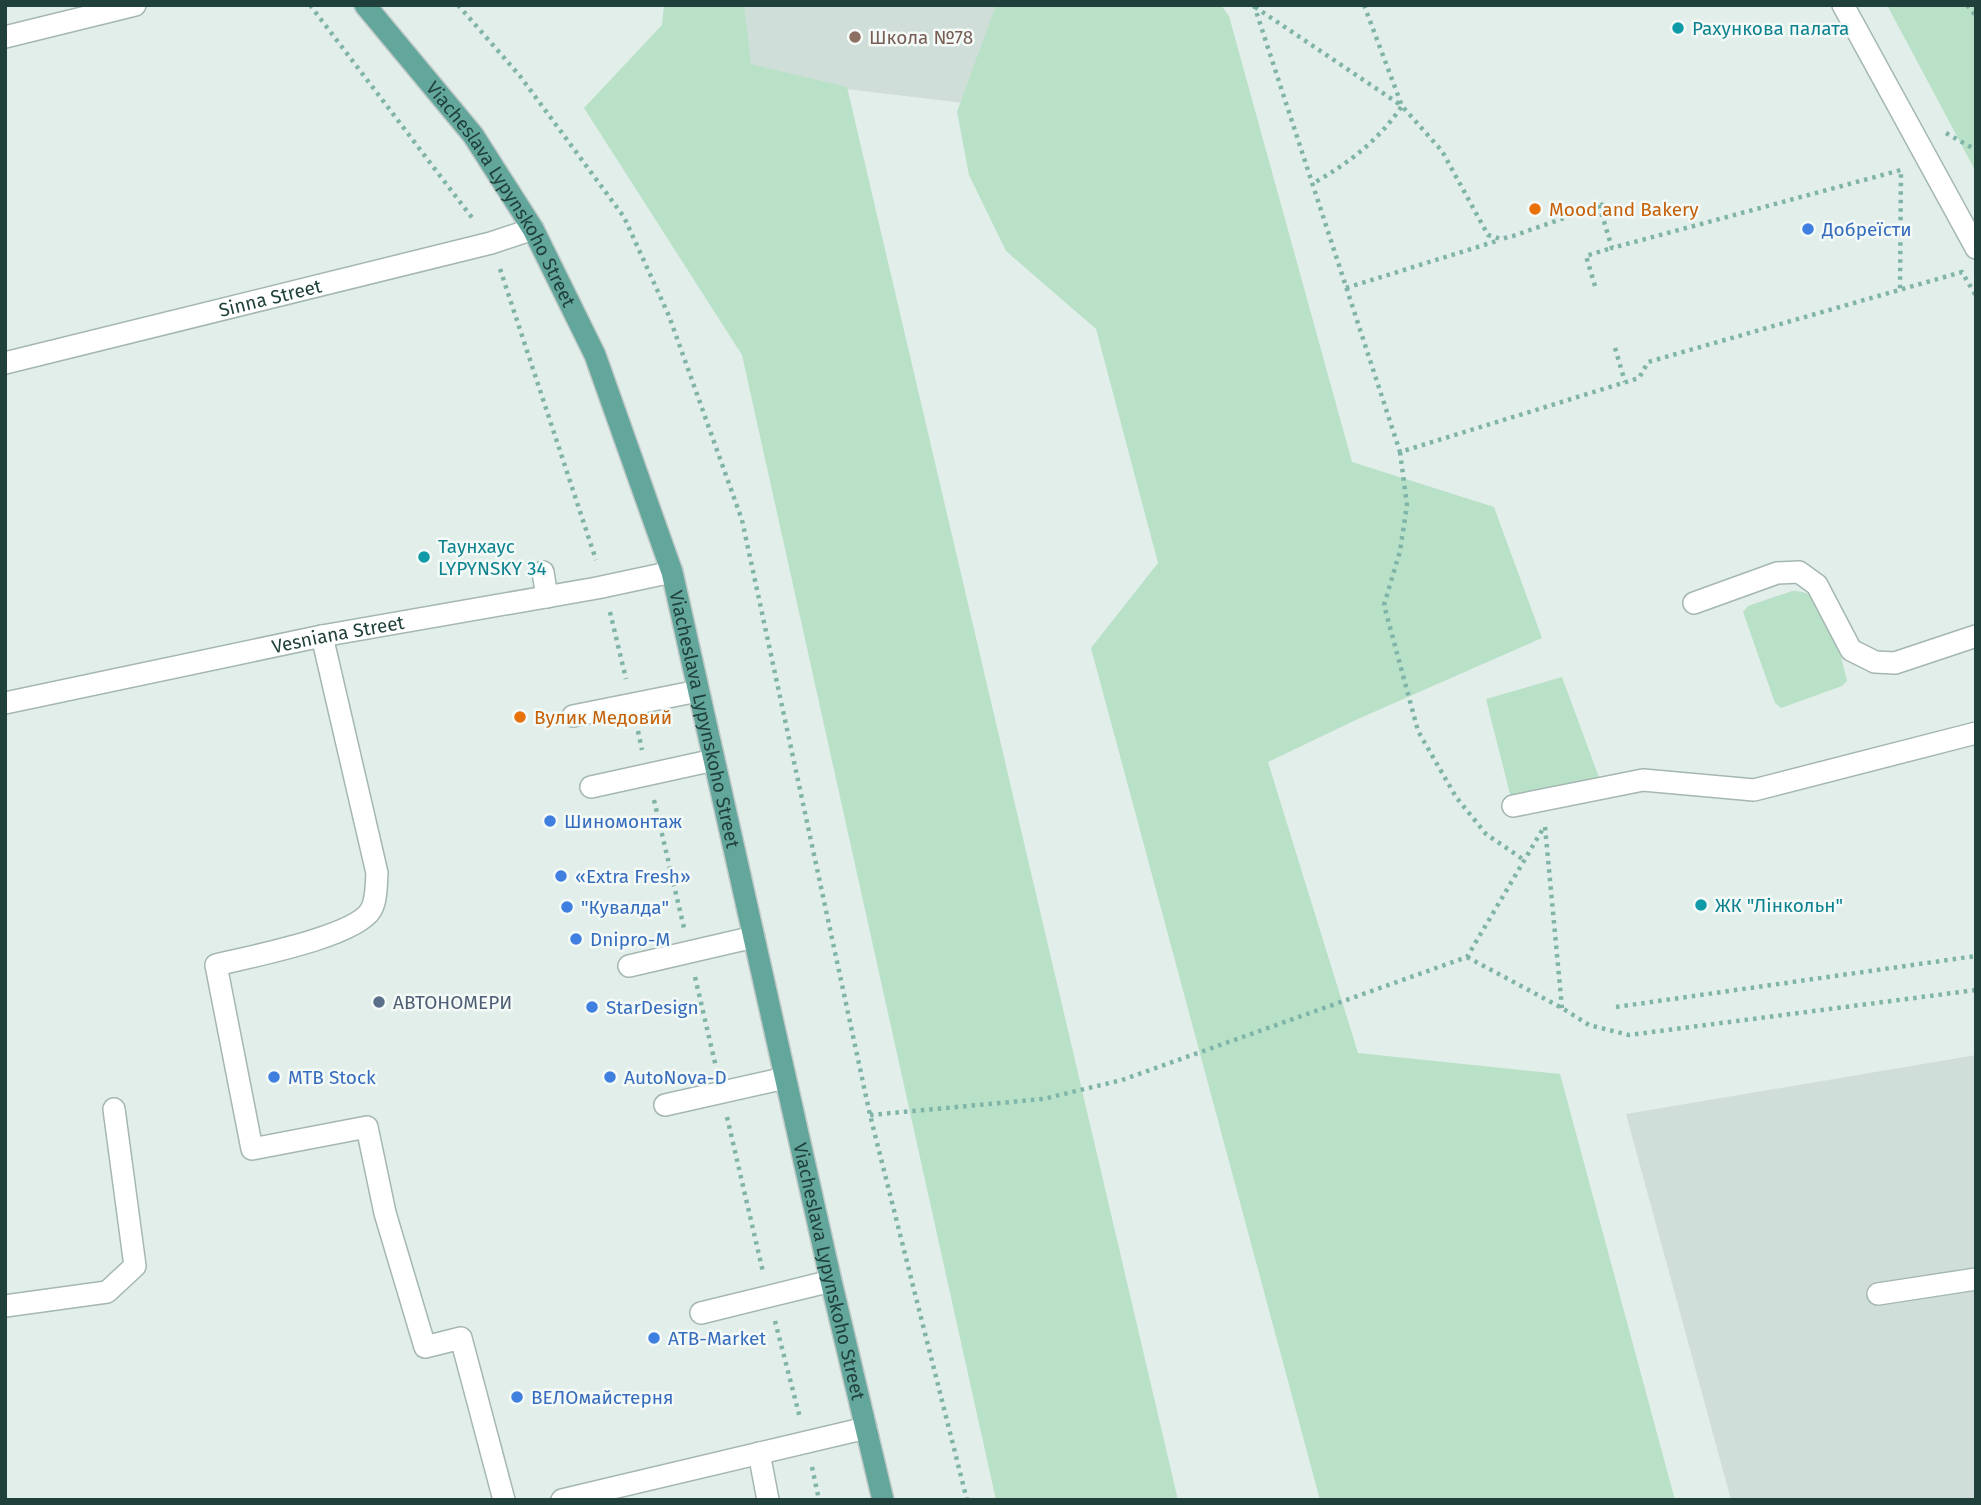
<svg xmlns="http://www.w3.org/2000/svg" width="1981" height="1505" viewBox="0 0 1981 1505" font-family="'Fira Sans',sans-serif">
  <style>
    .built { fill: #d0ded9 }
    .green { fill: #b9e1c8 }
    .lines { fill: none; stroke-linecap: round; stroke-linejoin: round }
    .minor-casing { stroke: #a4b7b2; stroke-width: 24 }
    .major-casing { stroke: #c1cac8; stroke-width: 24 }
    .path { stroke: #80b4a8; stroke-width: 4.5; stroke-dasharray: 3.5 5; stroke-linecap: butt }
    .minor { stroke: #fff; stroke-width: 21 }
    .major { stroke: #63a79c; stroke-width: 21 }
    .culture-dot { fill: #0f9aa8; stroke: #f4faf7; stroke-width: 2.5 }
    .education-dot { fill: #8d6e63; stroke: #f4faf7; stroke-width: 2.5 }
    .food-dot { fill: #e8710a; stroke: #f4faf7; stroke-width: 2.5 }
    .shop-dot { fill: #3f7fe0; stroke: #f4faf7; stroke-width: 2.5 }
    .service-dot { fill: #5c6f8a; stroke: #f4faf7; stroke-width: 2.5 }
    .labels { text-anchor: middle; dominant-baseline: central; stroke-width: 5; stroke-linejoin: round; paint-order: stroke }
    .culture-label { font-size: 19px; fill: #0d838f; stroke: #f4faf7; text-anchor: start }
    .education-label { font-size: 19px; fill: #785e54; stroke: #f4faf7; text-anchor: start }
    .street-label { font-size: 19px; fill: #20413b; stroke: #f4faf7 }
    .food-label { font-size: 19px; fill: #c56008; stroke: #f4faf7; text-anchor: start }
    .shop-label { font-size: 19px; fill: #366cbe; stroke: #f4faf7; text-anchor: start }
    .service-label { font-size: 19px; fill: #4e5e75; stroke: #f4faf7; text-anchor: start }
  </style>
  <rect width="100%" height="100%" fill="#e2eeea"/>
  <!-- built -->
  <path class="built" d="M681,5h355l-14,105 -344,-41z
    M1976,1055v445h-245l-105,-386z"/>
  <!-- green -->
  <path class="green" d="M664,5h80l7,59 96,23 331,1413h-182l-254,-1145 -158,-247 78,-83z
    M996,5h225l8,11 123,446 142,45 48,131 -184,81 -90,43 90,291 202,21 115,426h-355l-229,-852 67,-85 -62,-234 -90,-78 -37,-76 -12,-63z
    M1887,5h89v167z
    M1792,591c7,0 15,1 21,6 15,13 30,63 34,84l-5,5 -61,22 -6,-5 -32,-91 5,-6z
    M1562,677l38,103 -87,26 -27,-107z"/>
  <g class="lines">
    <defs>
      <g id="minor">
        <path d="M1843,5l133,243"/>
        <path d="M5,37l130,-32"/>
        <path id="s1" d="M5,363l486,-120 42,-14"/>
        <path d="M543,572l4,25"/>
        <path d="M1694,603l83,-30 22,-1 18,13 34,65 24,12 20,1 81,-27"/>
        <path d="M322,636l55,237c-1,12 0,26 -6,37 -16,27 -123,47 -155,55l36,184 115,-22 18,86 40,134 36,-9 43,162"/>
        <path id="s2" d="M5,703l317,-67 275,-48 75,-16"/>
        <path d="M573,716l125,-25"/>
        <path d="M591,787l123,-27"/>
        <path d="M1513,806l130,-26 111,10 222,-57"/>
        <path d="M629,966l125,-29"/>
        <path d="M665,1105l120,-27"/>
        <path d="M1878,1294l98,-15"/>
        <path d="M5,1306l102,-14 28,-26 -21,-157"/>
        <path d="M701,1313l130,-32"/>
        <path d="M759,1453l9,47"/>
        <path d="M562,1500l304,-72"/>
      </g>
      <g id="major">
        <path id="s3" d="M365,5l108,130 60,94 62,126 77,217 159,709 52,219"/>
      </g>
    </defs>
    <!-- minor casing -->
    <use href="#minor" class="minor-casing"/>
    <!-- major casing -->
    <use href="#major" class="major-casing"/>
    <!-- path -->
    <path class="path" d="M310,5l163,214
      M458,5l62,71 104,141 45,99 73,204 128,595 97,385
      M1254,5l146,447 239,-74 9,-16 314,-90 14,24
      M1364,5l38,101 40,45 46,84 13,4 12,-3 94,-33
      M1967,5l9,11
      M1255,7l147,99c-24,35 -53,57 -90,78
      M1946,133l30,17
      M1599,205l13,43 289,-78 -1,120
      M500,269l96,291
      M1595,286l-9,-30 26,-8
      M1346,288l154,-48
      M1615,348l10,34
      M1400,452l7,53 -7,46 -16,54 34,126 38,66 30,37 38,26
      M610,612l16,67
      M638,731l4,19
      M654,800l30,128
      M1545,827l17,181
      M1467,957l95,51 27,17 40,10 347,-45
      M695,977l21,90
      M1616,1007l360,-51
      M870,1115l173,-16 79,-19 345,-123 77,-130
      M727,1117l36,155
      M775,1321l25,97
      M812,1467l7,33"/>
    <!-- minor -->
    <use href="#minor" class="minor"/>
    <!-- major -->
    <use href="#major" class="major"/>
  </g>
  <!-- markers -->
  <g class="culture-dot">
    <circle cx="1678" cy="28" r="7"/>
    <circle cx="424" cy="557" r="7"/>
    <circle cx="1701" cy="905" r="7"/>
  </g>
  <circle class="education-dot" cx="855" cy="37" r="7"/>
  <g class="food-dot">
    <circle cx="1535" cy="209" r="7"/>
    <circle cx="520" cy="717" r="7"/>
  </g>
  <g class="shop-dot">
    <circle cx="1808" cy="229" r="7"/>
    <circle cx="550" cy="821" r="7"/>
    <circle cx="561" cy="876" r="7"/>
    <circle cx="567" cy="907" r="7"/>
    <circle cx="576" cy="939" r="7"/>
    <circle cx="592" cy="1007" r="7"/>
    <circle cx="274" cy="1077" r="7"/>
    <circle cx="610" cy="1077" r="7"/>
    <circle cx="654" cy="1338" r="7"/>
    <circle cx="517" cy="1397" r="7"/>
  </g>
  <circle class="service-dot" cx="379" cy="1002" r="7"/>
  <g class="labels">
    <!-- culture labels -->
    <g class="culture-label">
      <text x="1692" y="28">Рахункова палата</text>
      <text x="438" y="546">Таунхаус<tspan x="438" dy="22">LYPYNSKY 34</tspan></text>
      <text x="1715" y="905">ЖК "Лінкольн"</text>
    </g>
    <!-- education labels -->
    <g class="education-label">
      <text x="869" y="37">Школа №78</text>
    </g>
    <!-- street labels -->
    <g class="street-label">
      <text stroke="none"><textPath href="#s3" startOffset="234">Viacheslava Lypynskoho Street</textPath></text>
      <text stroke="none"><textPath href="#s1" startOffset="273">Sinna Street</textPath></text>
      <text stroke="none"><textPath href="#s2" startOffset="340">Vesniana Street</textPath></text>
      <text stroke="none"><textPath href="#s3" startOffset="802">Viacheslava Lypynskoho Street</textPath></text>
      <text stroke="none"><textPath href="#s3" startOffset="1368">Viacheslava Lypynskoho Street</textPath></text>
    </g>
    <!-- food labels -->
    <g class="food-label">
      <text x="1549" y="209">Mood and Bakery</text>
      <text x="534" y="717">Вулик Медовий</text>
    </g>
    <!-- shop labels -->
    <g class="shop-label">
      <text x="1822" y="229">Добреїсти</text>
      <text x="564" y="821">Шиномонтаж</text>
      <text x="575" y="876">«Extra Fresh»</text>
      <text x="581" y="907">"Кувалда"</text>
      <text x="590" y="939">Dnipro-M</text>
      <text x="606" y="1007">StarDesign</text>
      <text x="288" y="1077">MTB Stock</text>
      <text x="624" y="1077">AutoNova-D</text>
      <text x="668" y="1338">ATB-Market</text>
      <text x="531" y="1397">ВЕЛОмайстерня</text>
    </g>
    <!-- service labels -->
    <g class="service-label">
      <text x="393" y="1002">АВТОНОМЕРИ</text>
    </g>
  </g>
  <!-- border -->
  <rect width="1981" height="1505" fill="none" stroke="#20413b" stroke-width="14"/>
</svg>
